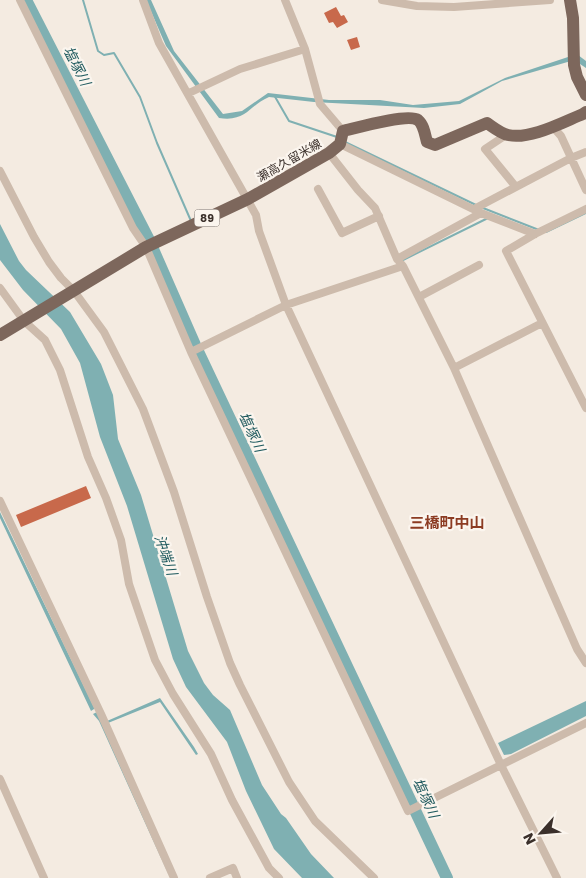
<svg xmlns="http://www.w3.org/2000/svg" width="586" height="878" viewBox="0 0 586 878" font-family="Poppins,'Noto Sans JP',sans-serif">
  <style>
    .water { fill: #7fb0b2 }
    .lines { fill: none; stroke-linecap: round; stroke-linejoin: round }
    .stream { stroke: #7fb0b2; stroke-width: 2 }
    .river { stroke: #7fb0b2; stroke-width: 12 }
    .building { fill: #c8694b }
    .minor { stroke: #cdbbac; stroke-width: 8 }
    .primary { stroke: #7d675c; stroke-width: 12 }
    .labels { text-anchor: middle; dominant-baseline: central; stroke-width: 4.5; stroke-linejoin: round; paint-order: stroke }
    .shield { fill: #fbf5ee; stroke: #756b66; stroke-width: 1 }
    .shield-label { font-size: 11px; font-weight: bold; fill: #3b302b }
    .street-label { font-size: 12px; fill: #3b302b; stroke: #fbf5ee }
    .water-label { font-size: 14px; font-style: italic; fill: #1f5a5e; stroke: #fbf5ee }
    .quarter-label { font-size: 15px; font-weight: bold; fill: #8c3b22; stroke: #fbf5ee }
  </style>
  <rect width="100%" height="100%" fill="#f4ebe1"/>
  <!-- water -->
  <path class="water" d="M146,0h5l23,51 49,63 19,-3 26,-18 61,7h51l33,5 46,-4 46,-23 66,-22 7,-1 8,6v7l-9,-6 -6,-1 -69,20 -42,23 -36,4 -110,-6 -45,-5c-21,9 -22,25 -50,21l-53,-72z
    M0,224l19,37 7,9 44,42 31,52 12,31 5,44 23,56 47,156 16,32 9,12 17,15 32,75 19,29 5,4 25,36 23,24h-32l-28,-29 -28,-58 -19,-49 -41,-55 -13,-28 -46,-153 -27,-69 -20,-74 -19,-34 -38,-39 -23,-30z
    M0,512l94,195v2l-3,2 -91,-193z
    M160,698l34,49 4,7 -2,1 -36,-53 -52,21 -1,-2z
    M586,701v15l-75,38 -7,1 -6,-12z
    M97,712l73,166 -71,-157 -6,-7z"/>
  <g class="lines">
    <!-- stream -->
    <path class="stream" d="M83,0l15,51 6,4 10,-2 26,44 17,46 34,78
      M274,95l15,26 48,16
      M345,142l131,63
      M483,208l56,22
      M546,232l40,-19
      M403,260l85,-42"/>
    <!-- river -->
    <path class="river" d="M26,0l123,240 46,105 252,533"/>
  </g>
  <!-- building -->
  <path class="building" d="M336,7l5,9 3,-1 4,7 -11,6 -4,-6 -4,1 -5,-10z
    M357,37l3,10 -9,3 -4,-10z
    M86,486l5,12 -70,29 -5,-12z"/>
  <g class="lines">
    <!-- minor -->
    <path class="minor" d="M20,0l113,228 13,19 45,105
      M143,0l16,43 97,172 3,16 27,74 215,460 56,113
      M285,0l20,49 15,55 23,27
      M382,0l35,6 37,1 96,-7
      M189,93l51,-24 65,-20
      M552,126l9,10 25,54
      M506,135l-21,14 31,38
      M340,144l141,69 54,21
      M329,153l29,37 17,18 22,51 6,7 51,102 123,281 9,14
      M0,171l34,66 15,25 12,16 13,13 30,41 39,77 31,83 33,105 23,66 10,22 49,97 26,39 59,57
      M318,189l24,44 37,-17
      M474,209l97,-51 15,-6
      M586,209l-51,25 -29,17 80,157
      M397,259l84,-46
      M403,266l-117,39 -95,47 217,459 178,-88
      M0,288l24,33 21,19 15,30 28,87 18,41 15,42 8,44 26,76 18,34 38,60 21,46 37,68 10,10
      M419,297l60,-32
      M454,368l88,-45
      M0,501l101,213 73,164
      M0,779l44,99
      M210,878l23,-10 4,10"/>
    <!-- primary -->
    <path class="primary" d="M570,0l3,18 1,47 3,12 9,18
      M0,335l146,-88 102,-48 81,-46 11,-9 3,-13c13,-3 65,-18 75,-11 6,5 7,15 9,22l8,3 52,-22c6,4 13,10 21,12 22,5 55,-13 75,-21l3,-2"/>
  </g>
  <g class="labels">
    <!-- shield labels -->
    <rect class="shield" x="194.5" y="209.5" width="25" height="17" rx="4"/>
    <g class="shield-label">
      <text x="207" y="218">89</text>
    </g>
    <!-- street labels -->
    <g class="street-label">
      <text transform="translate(289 160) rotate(-30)">瀬高久留米線</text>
    </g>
    <!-- water labels -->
    <g class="water-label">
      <text transform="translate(77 66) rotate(63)">塩塚川</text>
      <text transform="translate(252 432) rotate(65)">塩塚川</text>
      <text transform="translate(166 555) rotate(71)">沖端川</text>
      <text transform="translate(426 798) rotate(65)">塩塚川</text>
    </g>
    <!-- quarter labels -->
    <g class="quarter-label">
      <text x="447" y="522">三橋町中山</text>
    </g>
  </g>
  <!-- north arrow -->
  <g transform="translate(541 833) rotate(243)" stroke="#fbf5ee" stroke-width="4" paint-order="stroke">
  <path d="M0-4L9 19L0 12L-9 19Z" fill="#3b302b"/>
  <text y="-8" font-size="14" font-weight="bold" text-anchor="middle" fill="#3b302b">N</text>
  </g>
</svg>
